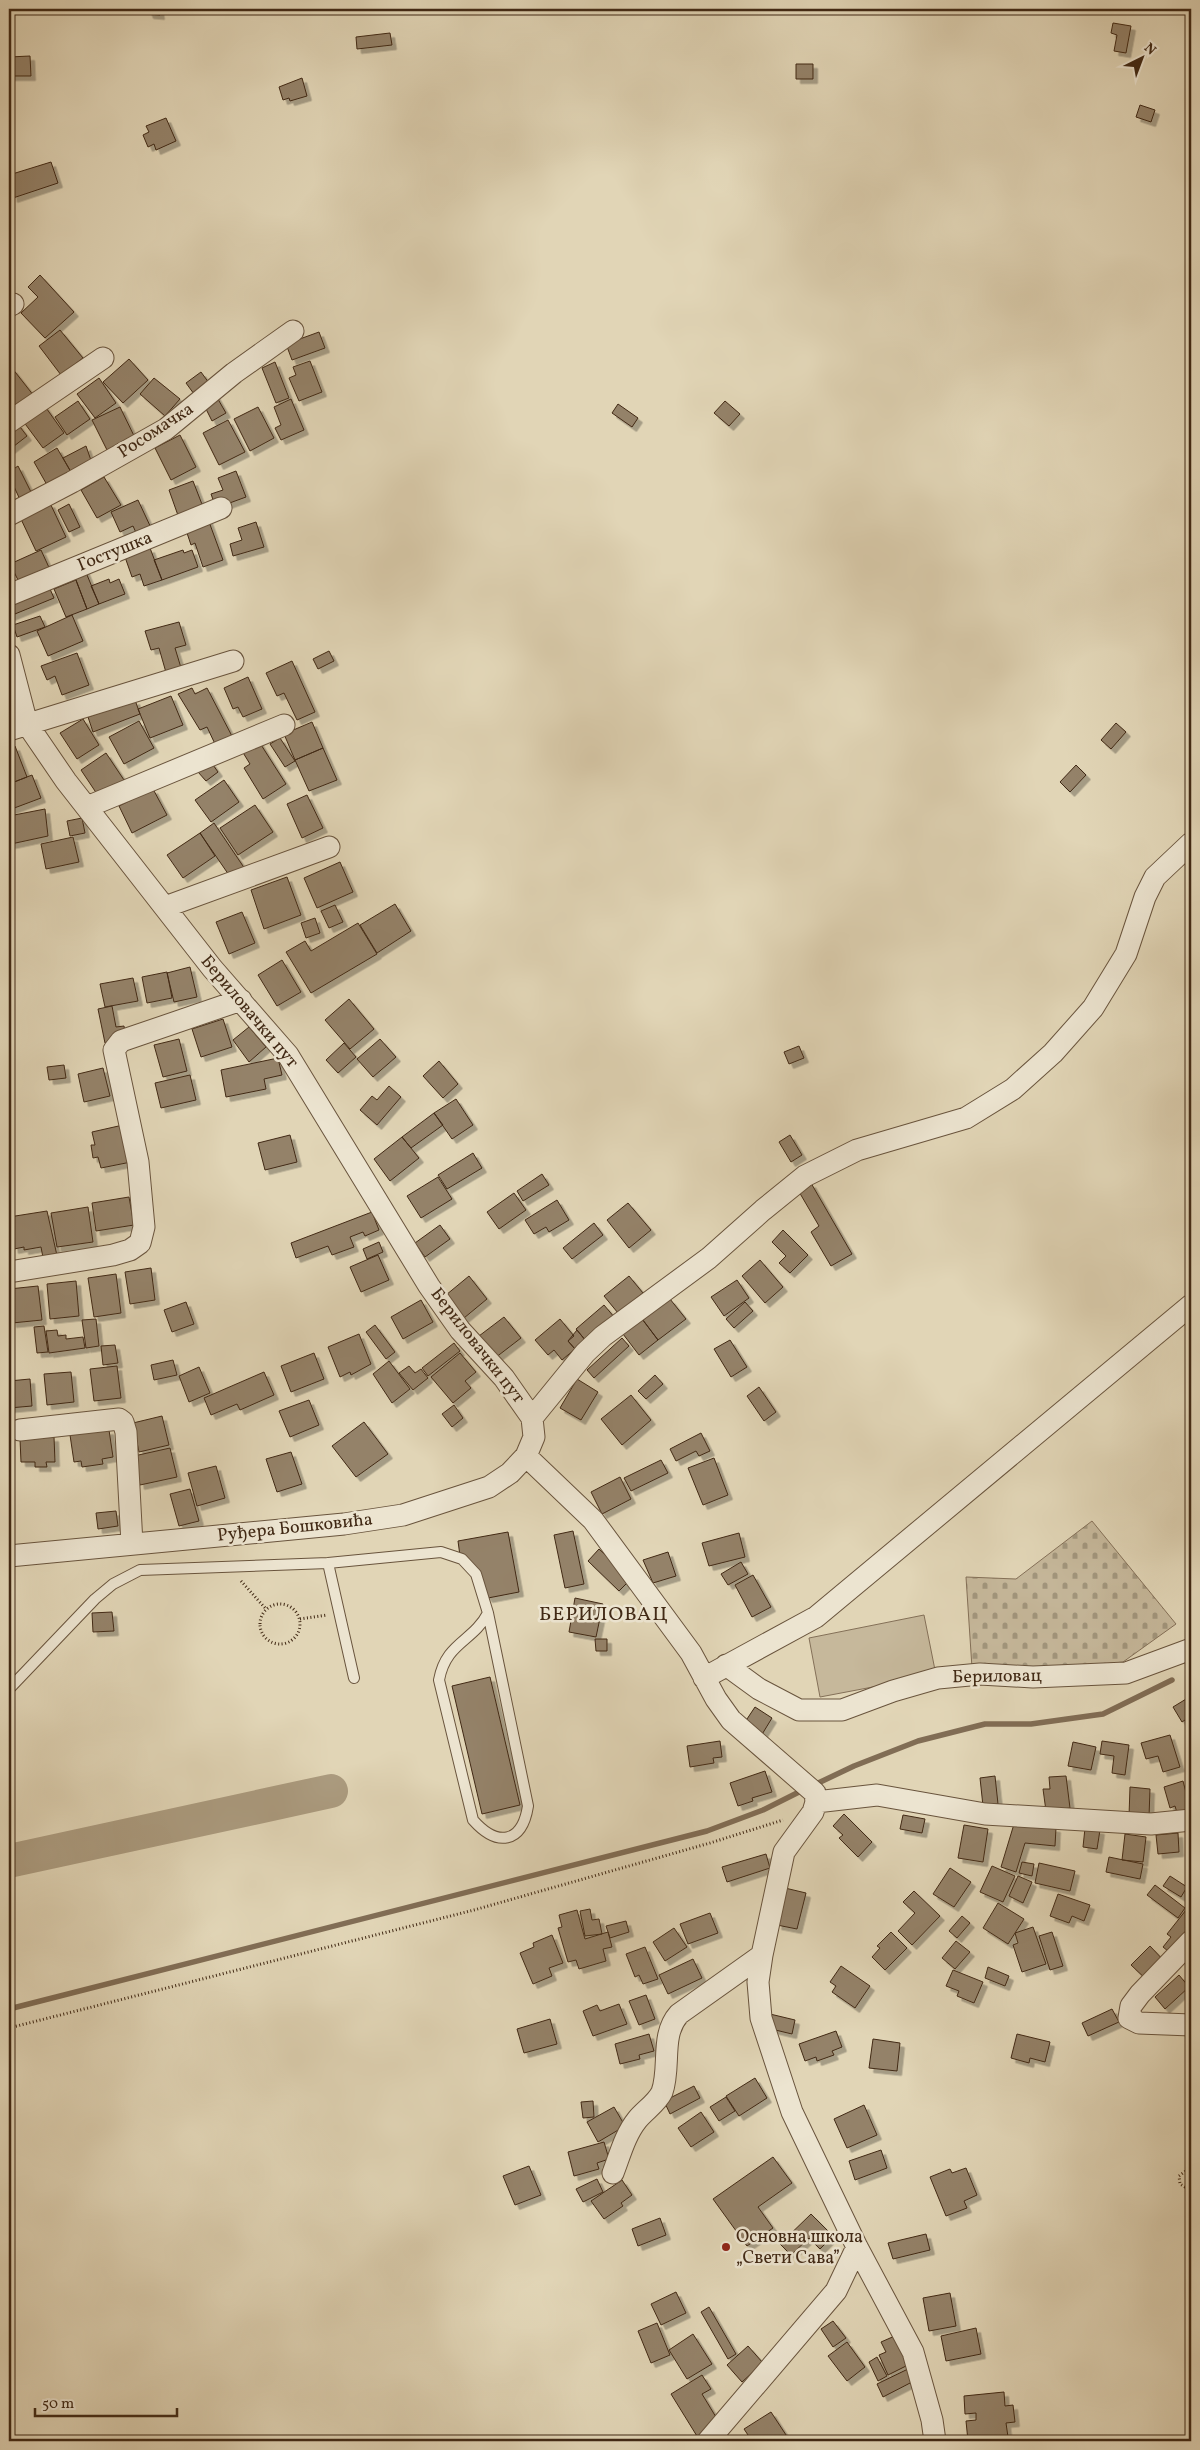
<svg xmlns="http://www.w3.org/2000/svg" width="1200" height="2450" viewBox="0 0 1200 2450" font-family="Vollkorn,serif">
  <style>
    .cemetery { fill: url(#cemetery-stones); stroke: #847058 }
    .garden { fill: #c6b89b; stroke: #847058 }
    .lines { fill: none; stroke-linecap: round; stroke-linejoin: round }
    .stream { stroke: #816d55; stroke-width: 5.5 }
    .river { stroke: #ab9b7f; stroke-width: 34 }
    .building { fill: #948269; stroke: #412915; filter: url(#shadow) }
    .lane-casing { stroke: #69543d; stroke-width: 12 }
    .street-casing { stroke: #69543d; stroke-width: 23 }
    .path { stroke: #412915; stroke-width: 3; stroke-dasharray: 1 2.5; stroke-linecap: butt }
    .lane { stroke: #ece4d0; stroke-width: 10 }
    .street { stroke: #ece4d0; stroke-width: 21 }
    .poi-dot { fill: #8f2418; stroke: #ece4d0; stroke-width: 2 }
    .labels { text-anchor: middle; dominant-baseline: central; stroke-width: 5; stroke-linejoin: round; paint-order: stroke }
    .street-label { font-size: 18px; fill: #412915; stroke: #ece4d0 }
    .poi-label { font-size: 18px; fill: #412915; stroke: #ece4d0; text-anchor: start }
    .quarter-label { font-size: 20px; letter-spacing: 1px; fill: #412915; stroke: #ece4d0 }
  </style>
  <defs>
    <pattern id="cemetery-stones" width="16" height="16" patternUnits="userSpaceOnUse" patternTransform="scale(1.25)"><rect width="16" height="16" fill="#c6b89b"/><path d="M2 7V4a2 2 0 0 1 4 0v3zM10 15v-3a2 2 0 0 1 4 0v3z" fill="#a2967d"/></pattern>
    <filter id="shadow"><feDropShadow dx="4.5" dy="4.5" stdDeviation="0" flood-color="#0004"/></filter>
  </defs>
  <rect width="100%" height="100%" fill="#e1d5b6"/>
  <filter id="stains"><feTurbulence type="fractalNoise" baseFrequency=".004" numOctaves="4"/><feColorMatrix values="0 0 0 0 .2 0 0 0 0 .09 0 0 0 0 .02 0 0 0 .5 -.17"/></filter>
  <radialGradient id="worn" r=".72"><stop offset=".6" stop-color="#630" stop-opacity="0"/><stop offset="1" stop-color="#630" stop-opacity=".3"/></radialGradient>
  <!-- cemetery -->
  <path class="cemetery" d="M1092,1521l84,103 -53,38 -85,9 -66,-3 -6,-91 50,2z"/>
  <!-- garden -->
  <path class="garden" d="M924,1615l12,60 -116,22 -11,-59z"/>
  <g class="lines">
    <!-- stream -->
    <path class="stream" d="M814,1785l40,-19 64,-25 67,-17h46l72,-10 69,-34
      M9,2009l698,-178 56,-21 40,-20"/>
    <!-- river -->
    <path class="river" d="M9,1861l322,-70"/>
  </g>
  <!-- building -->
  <path class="building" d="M147,9h12l1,6 -11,-1z
    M1113,23l18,3 -5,27 -12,-2 3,-16 -6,-2z
    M390,33l2,12 -35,4 -1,-12z
    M30,56l1,20h-22v-19z
    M796,64h17v15h-17z
    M302,78l5,18 -17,5 -1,-3 -6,2 -4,-13z
    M1140,105l15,5 -4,12 -15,-5z
    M166,118l10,23 -20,9 -2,-6 -6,3 -5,-12 6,-3 -3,-6z
    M51,162l7,21 -45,15 -4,-23z
    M40,275l34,37 -29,26 -24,-25 17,-16 -10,-10z
    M60,330l23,28 -22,17 -22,-29z
    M319,332l6,16 -33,12 -6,-16z
    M129,359l19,21 -25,23 -20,-21z
    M310,361l12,31 -23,9 -10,-23 7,-3 -3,-8z
    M275,362l14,36 -13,5 -14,-35z
    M12,368l22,28 -25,20v-45z
    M201,372l8,11 -15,11 -8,-11z
    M99,378l17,25 -21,15 -18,-24z
    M154,378l26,21 -15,17 -25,-22z
    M215,394l11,19 -14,8 -10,-20z
    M291,399l13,31 -23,10 -6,-12 6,-3 -7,-18z
    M78,401l12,18 -23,16 -12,-18z
    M725,401l15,13 -11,12 -15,-13z
    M618,404l20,14 -6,9 -20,-14z
    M44,405l20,28 -21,15 -20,-27z
    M120,407l18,37 -27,14 -19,-38z
    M258,407l16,31 -24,13 -16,-32z
    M228,420l17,32 -26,13 -16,-32z
    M17,423l10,13 -18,14v-21z
    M180,435l16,32 -25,13 -16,-32z
    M86,446l8,23 -19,10 -12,-21z
    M57,448l18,31 -24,13 -17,-30z
    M18,466l17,34 -12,6 -14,-30v-4z
    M236,471l10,26 -30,11 -5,-14 12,-4 -5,-12z
    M104,477l17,28 -24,13 -16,-28z
    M193,481l12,31 -25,9 -11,-31z
    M138,500l14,30 -14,7 -5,-11 -13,6 -9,-20z
    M50,503l16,34 -30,14 -16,-34z
    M69,504l11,23 -11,5 -11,-22z
    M208,519l15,41 -20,7 -8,-24 -4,2 -6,-18z
    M256,522l8,25 -31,9 -3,-12 12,-4 -4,-12z
    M150,548l12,32 -18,6 -4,-12 -8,3 -7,-20z
    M41,550l11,24 -30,14 -12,-24z
    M183,550l1,3 8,-3 6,17 -36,13 -8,-20z
    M85,570l14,34 -12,5 -13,-34z
    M109,579l1,4 9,-4 6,15 -26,10 -8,-18z
    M76,580l11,29 -21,8 -12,-28z
    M50,589l4,9 -44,18 -1,-10z
    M72,615l11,26 -35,15 -11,-25z
    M40,616l5,11 -28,10 -4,-12z
    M179,622l7,23 -11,3 7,23 -15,5 -8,-28 -8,2 -6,-19z
    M329,651l5,10 -16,8 -5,-10z
    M77,653l12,32 -27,10 -7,-19 -8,4 -6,-14z
    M292,661l23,51 -18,8 -13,-27 -7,3 -11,-23z
    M248,677l14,32 -19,8 -5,-10 -5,2 -9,-21z
    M192,688l3,6 12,-6 26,50 -17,8 -9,-19 -7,3 -22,-36z
    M171,696l12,29 -33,13 -12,-29z
    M135,700l5,14 -47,18 -5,-15z
    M83,719l16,26 -22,14 -17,-26z
    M139,721l15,27 -30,16 -15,-27z
    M312,722l11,26 -28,12 -11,-26z
    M1116,723l10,9 -15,17 -10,-9z
    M280,738l15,23 -10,6 -15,-23z
    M258,740l28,44 -23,15 -19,-31 6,-4 -8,-13z
    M15,746l12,31 -18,7v-36z
    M323,748l14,32 -28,11 -14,-31z
    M106,753l18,27 -25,17 -18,-27z
    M211,762l7,10 -12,9 -8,-9z
    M1076,765l10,10 -16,17 -10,-10z
    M32,775l9,23 -32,12v-26z
    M224,780l15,22 -28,20 -16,-22z
    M153,789l14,26 -35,18 -13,-27z
    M307,795l16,33 -21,10 -15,-34z
    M255,805l18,27 -35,23 -18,-27z
    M45,809l3,27 -37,8 -2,-28z
    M82,818l3,15 -15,3 -3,-15z
    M214,823l31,46 -14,9 -31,-45z
    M200,833l15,23 -32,22 -16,-23z
    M73,837l6,25 -33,7 -5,-25z
    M340,862l13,30 -36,16 -13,-30z
    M287,877l14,38 -37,14 -13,-39z
    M395,904l16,27 -34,22 -17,-28z
    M335,905l8,17 -14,6 -8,-17z
    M242,912l13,31 -26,11 -13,-32z
    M315,918l5,15 -14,5 -5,-15z
    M358,923l19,31 -66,39 -25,-41 19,-11 6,10z
    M282,960l19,32 -24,14 -19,-31z
    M190,967l7,30 -23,5 -7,-29z
    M167,972l5,26 -25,5 -5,-26z
    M133,978l5,23 -33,6 -5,-23z
    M349,999l25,30 -24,20 -25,-29z
    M112,1006l4,21 8,-1 2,12 -21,5 -7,-34z
    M223,1019l9,28 -31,10 -9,-28z
    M249,1027l17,20 -17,15 -16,-22z
    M179,1039l8,32 -24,6 -9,-32z
    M380,1039l16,18 -23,20 -16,-18z
    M344,1043l12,14 -18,16 -12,-13z
    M799,1046l5,12 -15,6 -5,-12z
    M278,1058l4,17 -18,4 2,10 -40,8 -5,-27z
    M439,1061l19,23 -15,14 -20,-22z
    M64,1065l2,13 -17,2 -2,-13z
    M103,1068l7,28 -26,6 -6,-28z
    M190,1075l6,25 -35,8 -6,-25z
    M389,1086l12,11 -24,28 -17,-15 12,-14 5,4z
    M456,1099l17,26 -21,14 -18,-26z
    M434,1113l9,12 -32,23 -9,-11z
    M123,1125l8,37 -30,6 -3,-11 -5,1 -2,-13h4l-3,-13z
    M290,1135l7,27 -32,8 -7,-27z
    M790,1135l12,20 -11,7 -12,-20z
    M402,1137l17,21 -29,23 -16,-22z
    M473,1153l9,15 -35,21 -9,-14z
    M542,1174l7,11 -26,16 -6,-10z
    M438,1177l14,22 -31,19 -14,-22z
    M811,1183l41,71 -21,12 -20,-34 8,-6 -21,-36z
    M514,1193l12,17 -27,19 -12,-17z
    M129,1197l5,28 -38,6 -4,-28z
    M557,1200l12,20 -20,12 -3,-5 -12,7 -9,-14z
    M628,1203l23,27 -22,18 -22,-28z
    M88,1207l5,35 -36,5 -6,-34z
    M47,1211l11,49 -14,3 -3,-16 -17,3v-3l-10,2 -5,-32z
    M372,1212l7,18 -14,6 -2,-4 -13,5 4,10 -22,8 -4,-9 -32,12 -5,-15z
    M594,1223l9,12 -31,24 -9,-11z
    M440,1225l10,14 -25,18 -10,-14z
    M783,1230l25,25 -18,18 -11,-10 7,-7 -14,-14z
    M379,1242l4,10 -16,7 -4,-10z
    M378,1255l11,25 -28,12 -11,-25z
    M760,1260l23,27 -18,16 -23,-27z
    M151,1268l4,32 -25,4 -5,-32z
    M116,1274l5,39 -27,4 -6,-39z
    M469,1276l18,23 -23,19 -18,-23z
    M629,1276l14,17 -25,20 -14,-17z
    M737,1280l12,18 -25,18 -13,-19z
    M76,1281l3,35 -29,3 -3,-35z
    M38,1286l4,34 -30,3 -3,-34z
    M670,1299l16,20 -28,21 -15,-20z
    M421,1300l12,22 -30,17 -12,-22z
    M186,1302l8,22 -22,8 -8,-22z
    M745,1302l8,9 -19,17 -8,-9z
    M604,1305l11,13 -28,24 -11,-13z
    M504,1317l17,21 -26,20 -16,-22z
    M96,1319l3,27 -13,2 -4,-28z
    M560,1319l14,17 -6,5 7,8 -13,11 -8,-10 -6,5 -13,-15z
    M642,1319l16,21 -19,15 -16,-21z
    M375,1325l20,27 -9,7 -20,-27z
    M44,1326l4,26 -11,1 -3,-26z
    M57,1330l1,6 8,-1v4l17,-2 2,11 -36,5 -3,-22z
    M577,1330l8,10 -10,9 -7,-8z
    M359,1334l12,30 -20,11 -1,-3 -10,5 -12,-30z
    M622,1338l7,8 -35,32 -7,-8z
    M730,1340l17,27 -16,10 -17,-28z
    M454,1343l6,8 -32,25 -6,-8z
    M115,1345l3,18 -15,2 -2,-19z
    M314,1353l10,26 -33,13 -10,-26z
    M460,1353l16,19 -11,9 6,7 -18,15 -22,-26z
    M173,1360l4,15 -23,5 -3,-15z
    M389,1361l21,28 -18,14 -19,-29z
    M117,1366l4,32 -27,3 -4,-32z
    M409,1366l6,7 6,-4 7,9 -15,12 -14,-17z
    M199,1367l11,26 -21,9 -10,-26z
    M71,1372l3,30 -27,3 -3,-31z
    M264,1372l10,23 -34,15 -3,-6 -26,11 -7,-17z
    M655,1375l8,9 -17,15 -8,-8z
    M30,1379l2,27 -23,2v-27z
    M577,1379l21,13 -17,28 -21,-12z
    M759,1387l17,25 -12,9 -17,-25z
    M631,1395l20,25 -29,25 -21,-26z
    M309,1400l10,25 -29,12 -11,-26z
    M454,1405l9,13 -11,9 -10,-13z
    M162,1416l7,29 -30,7 -6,-29z
    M364,1422l24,32 -32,23 -24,-31z
    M109,1430l4,27 -11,2 1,5 -21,3 -1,-6 -7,1 -4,-27z
    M701,1433l9,18 -11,5 -3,-5 -20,10 -6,-12z
    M54,1437l1,25h-9l1,5h-12v-5h-14l-1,-23z
    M170,1448l7,29 -37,8 -6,-29z
    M291,1452l11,32 -25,8 -11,-33z
    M714,1458l14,37 -25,10 -15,-37z
    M661,1460l7,13 -37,18 -7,-13z
    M216,1466l9,32 -28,8 -9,-33z
    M620,1477l11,22 -29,15 -11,-22z
    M190,1489l9,32 -20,5 -9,-32z
    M116,1511l2,15 -20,3 -2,-16z
    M573,1531l11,53 -19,4 -11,-53z
    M508,1532l11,60 -31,6 -28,-42 -2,-15z
    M739,1533l6,24 -36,9 -7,-23z
    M599,1549l32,30 -12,12 -31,-30z
    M668,1552l8,24 -23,7 -10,-23z
    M741,1562l7,12 -20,11 -7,-11z
    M753,1575l18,32 -19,10 -17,-32z
    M575,1598l28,6 -7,33 -27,-5z
    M112,1612l2,19 -21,1 -1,-19z
    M595,1639h12v12h-11z
    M490,1677l30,128 -38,9 -30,-128z
    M1191,1696v20l-9,6 -9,-15z
    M755,1707l17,11 -11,18 -18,-11z
    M1170,1735l10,32 -17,5 -5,-16 -12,3 -5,-16z
    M720,1741l2,16 -9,1 1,5 -24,4 -3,-21z
    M1102,1741l27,4 -4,30 -13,-2 2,-17 -14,-2z
    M1073,1742l23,5 -5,23 -23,-4z
    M765,1771l7,21 -20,6 1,3 -15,5 -8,-23z
    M995,1776l3,28 -15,2 -3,-28z
    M1066,1776l4,32 -24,3 -3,-22h7l-1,-12z
    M1183,1781l8,31 -13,4 -3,-10 -5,2 -6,-21z
    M1130,1787l20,2 -1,28 -20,-1z
    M844,1814l28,28 -14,15 -19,-19 4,-3 -10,-9z
    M903,1815l22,4 -3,14 -22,-4z
    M1014,1824l42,4 -1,18 -30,-3 -9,29 -15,-5z
    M964,1825l24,4 -5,33 -25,-4z
    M1085,1828l15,2 -3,19 -14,-2z
    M1178,1833l1,19 -21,2 -2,-19z
    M1125,1834l21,3 -3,25 -21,-2z
    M766,1854l4,14 -43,14 -5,-15z
    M1109,1857l34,7 -3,15 -34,-7z
    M1022,1862l12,2 -2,12 -13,-3z
    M1039,1863l36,8 -5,20 -35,-8z
    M992,1866l23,10 -12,26 -23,-10z
    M950,1868l21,14 -17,25 -21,-13z
    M1018,1876l14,6 -9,21 -14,-7z
    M1170,1876l17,11 -6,10 -18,-11z
    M1155,1885l30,23 -7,10 -31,-23z
    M785,1888l21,5 -9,36 -20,-4z
    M914,1891l26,25 -28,29 -14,-14 17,-18 -12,-11z
    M1058,1894l32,11 -6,16 -12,-5 -3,7 -19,-7z
    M998,1903l26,16 -16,25 -25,-16z
    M590,1909l2,11 7,-1 3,15 -17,2 -5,-25z
    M577,1910l8,29 23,-7 4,15 -9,2 3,12 -27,8 -3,-9 -8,2 -10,-34 4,-1 -3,-12z
    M1186,1910l5,5v19l-17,22 -11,-9 8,-10 -4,-3z
    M710,1913l8,20 -30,11 -8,-20z
    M962,1916l8,7 -13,15 -8,-7z
    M626,1921l3,11 -19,6 -4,-12z
    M1033,1927l13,37 -24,8 -9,-27 5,-2 -3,-10z
    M674,1928l13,19 -22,14 -12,-19z
    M891,1932l16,16 -22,22 -13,-13 8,-9 -3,-2z
    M1052,1932l11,34 -13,4 -11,-34z
    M552,1935l11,28 -14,5 3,8 -19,8 -13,-31 14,-6 -1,-4z
    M956,1941l14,11 -15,17 -13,-11z
    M1150,1946l17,18 -18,18 -18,-17z
    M645,1947l13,32 -15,5 -4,-9 -4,2 -9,-23z
    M693,1959l9,19 -34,16 -9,-19z
    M841,1966l29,20 -15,22 -23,-16 4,-6 -6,-4z
    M988,1967l21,9 -4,10 -20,-8z
    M953,1970l30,12 -9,21 -17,-7 2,-5 -13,-5z
    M1179,1975l10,12 -24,22 -10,-12z
    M646,1995l9,24 -16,6 -10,-24z
    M619,2004l8,20 -34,12 -10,-25 14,-6 3,6z
    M1112,2009l7,13 -31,14 -6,-13z
    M770,2014l25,6 -3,14 -25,-6z
    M550,2019l7,25 -33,9 -7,-24z
    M836,2031l6,16 -10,4 2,4 -17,6 -1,-4 -11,4 -6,-17z
    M649,2034l5,17 -15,4 1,4 -20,5 -5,-20z
    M1017,2034l33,8 -5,20 -15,-4 -1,5 -18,-5z
    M873,2039l27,4 -3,28 -28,-3z
    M755,2078l12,20 -28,18 -13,-20z
    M694,2086l6,12 -30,16 -6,-13z
    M726,2097l9,14 -16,10 -9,-14z
    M593,2101l1,16 -11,1 -2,-16z
    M864,2105l13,30 -30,13 -13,-29z
    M614,2107l11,19 -27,16 -11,-20z
    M701,2112l13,20 -23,15 -13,-19z
    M604,2142l5,17 -12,4 2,6 -25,7 -6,-24z
    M881,2150l6,18 -32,12 -6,-19z
    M773,2157l19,26 -34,24 15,21 -26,18 -34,-47z
    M529,2166l12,29 -26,10 -12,-29z
    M966,2168l11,27 -13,6 3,7 -21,8 -16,-39 20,-8 2,4z
    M597,2179l6,13 -20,10 -7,-13z
    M622,2180l10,15 -11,8 2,3 -19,13 -13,-18z
    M811,2214l22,22 -13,13 -11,-11 -18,17 -11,-11z
    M660,2218l6,17 -28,11 -6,-17z
    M926,2234l4,16 -37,9 -5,-16z
    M676,2292l10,21 -25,12 -10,-21z
    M950,2293l6,33 -27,5 -6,-33z
    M709,2307l27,47 -8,5 -27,-47z
    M833,2321l13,17 -13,9 -12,-18z
    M657,2323l13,32 -19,8 -13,-32z
    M976,2328l5,26 -35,7 -5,-25z
    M693,2334l19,30 -25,15 -18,-29z
    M897,2335l15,28 -24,12 -9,-20 7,-3 -5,-10z
    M847,2342l18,25 -18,14 -19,-25z
    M748,2346l15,17 -21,19 -15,-17z
    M877,2357l10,19 -9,5 -9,-19z
    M908,2369l6,12 -31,16 -6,-13z
    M702,2375l9,14 -9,5 17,28 -19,19 -29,-47z
    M1004,2392l1,14 8,-1 2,17 -9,1 2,14 -40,4 -2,-20 10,-1v-7l-11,1 -1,-18z
    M771,2412l19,29h-38l-8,-12z
    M927,2436l1,5h-31l-1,-3z"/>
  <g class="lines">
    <defs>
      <path id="lane" d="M328,1563l26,115
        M9,1689l86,-90 18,-15 27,-14 188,-7 113,-11 21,7 14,15 12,39 40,193c-6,38 -31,41 -55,14l-34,-140c7,-38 34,-38 49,-67"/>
      <path id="street" d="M9,306l4,-2
        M9,422l94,-64
        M9,515l63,-33 94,-53 68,-56 59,-42
        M9,595l212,-87
        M9,655l18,69 39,57 146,187 76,87 141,231 31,44 44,48 28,40 2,19 -8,19 -16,17 -21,14 -86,28 -59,9 -335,32
        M9,730l224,-69
        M87,807l197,-82
        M165,907l164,-60
        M9,1272l104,-17 17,-5 10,-7 4,-16 -6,-65 -24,-112 7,-9 120,-41
        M532,1418l53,-65 18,-17 106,-78 54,-48 42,-34 52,-26 109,-32 47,-29 40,-36 40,-45 33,-54 19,-57 10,-20 36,-34
        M20,1430l99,-11 4,3 3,10 6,112
        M526,1456l67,64 98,133 25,46 15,21 84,73 1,9 -3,10 -29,40 -22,103 -4,27 3,36 31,94 65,135 56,105 19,68 3,21
        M726,1665l33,24 40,21h43l51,-19 45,-13 42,-4 53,3 93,-4 65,-24
        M704,1678l112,-61 375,-312
        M816,1802l61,-7 108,19 166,10 40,-4
        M1191,1941l-51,53 -9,12 -2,12 10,5 52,2
        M613,2173c7,-18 12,-38 24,-53 7,-9 20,-17 25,-28 9,-25 -2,-57 17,-78l83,-59
        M708,2441l128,-150 21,-44"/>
    </defs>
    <!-- lane casing -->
    <use href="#lane" class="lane-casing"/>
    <!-- street casing -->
    <use href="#street" class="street-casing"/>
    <!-- path -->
    <path class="path" d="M241,1581l25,28
      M260 1624a20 20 0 1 1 40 0a20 20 0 1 1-40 0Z
      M300,1619l27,-4
      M9,2028l465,-118 236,-67 73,-23
      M1191,2167l-12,9 1,8 5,3 6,-1"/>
    <!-- lane -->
    <use href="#lane" class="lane"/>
    <!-- street -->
    <use href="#street" class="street"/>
  </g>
  <!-- markers -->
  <circle class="poi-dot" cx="726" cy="2247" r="5"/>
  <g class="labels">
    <!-- street labels -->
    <g class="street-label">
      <text transform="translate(156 431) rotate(-33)">Росомачка</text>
      <text transform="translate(115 552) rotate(-22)">Гостушка</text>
      <text transform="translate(249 1012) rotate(50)">Бериловачки пут</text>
      <text transform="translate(477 1346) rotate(52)">Бериловачки пут</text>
      <text transform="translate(295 1528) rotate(-6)">Руђера Бошковића</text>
      <text transform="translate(997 1677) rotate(-1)">Бериловац</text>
    </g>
    <!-- poi labels -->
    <g class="poi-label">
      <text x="736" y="2237">Основна школа<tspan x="736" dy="21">„Свети Сава”</tspan></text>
    </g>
    <!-- quarter labels -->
    <g class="quarter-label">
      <text x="604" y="1615">БЕРИЛОВАЦ</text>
    </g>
  </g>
  <!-- margin -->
  <rect width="1200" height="2450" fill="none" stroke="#e1d5b6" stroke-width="30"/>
  <rect x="10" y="10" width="1180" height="2430" fill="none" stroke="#412915" stroke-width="2.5"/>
  <rect x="15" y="15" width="1170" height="2420" fill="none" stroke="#412915"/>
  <!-- north arrow -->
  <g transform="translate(1142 58) rotate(42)" stroke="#ece4d0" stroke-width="4" paint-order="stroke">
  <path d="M0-4L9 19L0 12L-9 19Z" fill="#412915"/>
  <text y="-8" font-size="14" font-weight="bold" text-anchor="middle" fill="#412915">N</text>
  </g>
  <!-- scale -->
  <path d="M35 2408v8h142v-8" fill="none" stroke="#412915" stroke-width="2.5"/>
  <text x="42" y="2408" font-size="15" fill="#412915" stroke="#ece4d0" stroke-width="4" paint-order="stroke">50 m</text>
  <rect width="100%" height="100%" filter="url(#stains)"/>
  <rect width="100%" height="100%" fill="url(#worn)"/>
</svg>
